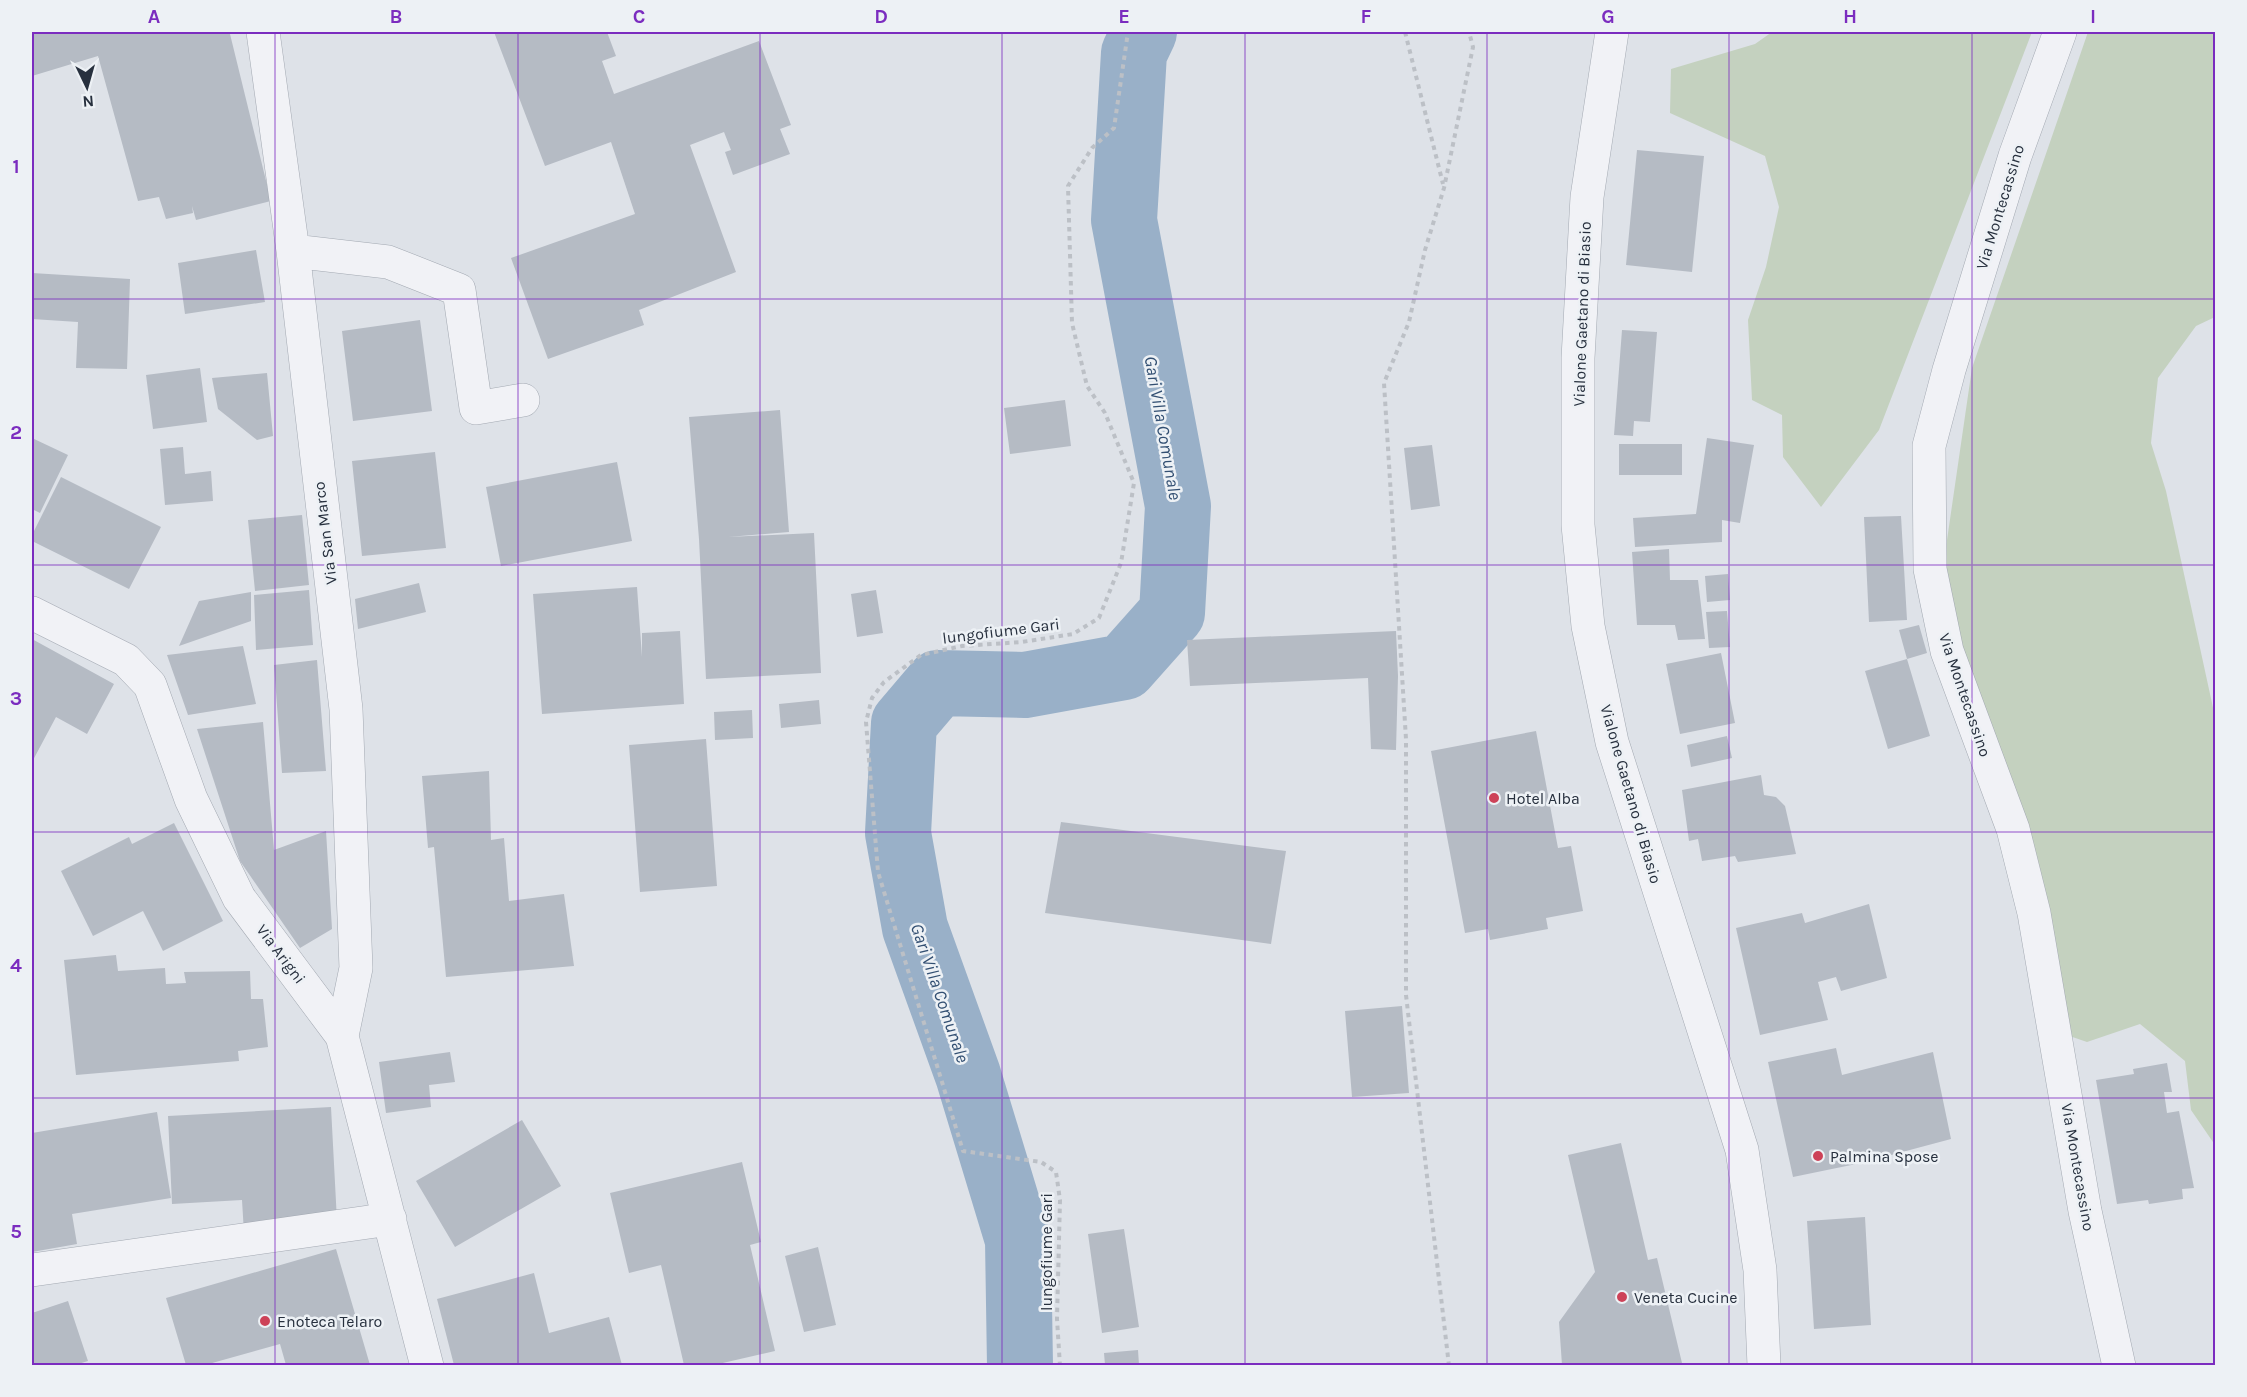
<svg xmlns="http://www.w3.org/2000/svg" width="2247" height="1397" viewBox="0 0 2247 1397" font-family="Karla,sans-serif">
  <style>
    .green { fill: #c4d1bf }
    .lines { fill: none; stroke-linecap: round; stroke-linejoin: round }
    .river { stroke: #99b0c8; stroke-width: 66 }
    .building { fill: #b5bbc4 }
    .minor-casing { stroke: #a3a9b2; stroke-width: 34 }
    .path { stroke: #bcc0c6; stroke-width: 4; stroke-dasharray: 4.5 4.5; stroke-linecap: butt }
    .minor { stroke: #f1f2f6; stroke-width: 33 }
    .grid { fill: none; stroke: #7b2cbf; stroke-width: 1.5; stroke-opacity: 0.55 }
    .poi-dot { fill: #cd4258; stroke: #edf1f5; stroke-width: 2 }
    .labels { text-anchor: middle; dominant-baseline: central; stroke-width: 5; stroke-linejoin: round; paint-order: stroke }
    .street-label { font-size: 16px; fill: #27303e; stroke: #edf1f5 }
    .poi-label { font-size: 16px; fill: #27303e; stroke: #edf1f5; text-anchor: start }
    .water-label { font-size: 18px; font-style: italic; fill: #324f72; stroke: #edf1f5 }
    .neatline { fill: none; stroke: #7b2cbf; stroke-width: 2 }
    .grid-label { font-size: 20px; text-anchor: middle; font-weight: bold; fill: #7b2cbf }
  </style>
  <rect width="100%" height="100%" fill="#dee2e8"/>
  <!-- green -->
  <path class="green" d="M1772,32h260l-153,398 -58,77 -38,-50 -1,-42 -30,-15 -4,-80 18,-53 13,-60 -14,-51 -95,-43 1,-44 84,-25z
    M2088,32h127v285l-19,9 -38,52 -7,65 15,48 49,226v428l-24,-35 -6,-49 -45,-37 -53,18 -32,-11 -117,-429 34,-234z"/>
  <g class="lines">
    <!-- river -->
    <path class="river" d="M1020,1366l-2,-126 -50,-165 -53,-147 -17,-95 6,-110 34,-40 87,2 99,-18 48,-54 6,-107 -54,-286 10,-167 10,-21"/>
  </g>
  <!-- building -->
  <path class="building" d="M32,32h195l3,2 41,167 -75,19 -4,-14 1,7 -27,6 -7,-22 -21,4 -40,-145 -66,20z
    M494,32h113l9,24 -14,5 12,33 145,-53 32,84 -11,4 10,25 -57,21 -8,-23 6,-2 -7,-18 -34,13 46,127 -97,38 5,15 -96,34 -37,-101 124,-44 -24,-72 -66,24z
    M1637,150l67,6 -12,116 -66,-7z
    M256,250l9,52 -80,12 -7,-51z
    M32,273l98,6 -3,90 -51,-1 2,-46 -46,-3z
    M420,320l12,91 -79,10 -11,-90z
    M1622,330l35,2 -7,90 -16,-1 -1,15 -19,-1z
    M200,368l7,54 -54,7 -7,-54z
    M267,373l6,63 -16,4 -39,-31 -6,-31z
    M1065,400l6,46 -61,8 -6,-46z
    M780,410l9,122 -61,5 86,-4 7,140 -115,6 -7,-140 -10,-122z
    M32,438l36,17 -28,58 -8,-4z
    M1707,438l47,7 -14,78 -18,-3v22l-87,5 -2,-29 63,-4z
    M1619,444h63v31h-63z
    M1432,445l8,61 -29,4 -7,-62z
    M183,447l2,27 26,-3 2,30 -48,4 -5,-56z
    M435,452l11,96 -84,8 -10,-95z
    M617,462l15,79 -131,25 -15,-79z
    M61,477l100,50 -32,62 -97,-48v-6z
    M302,515l7,70 -54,6 -7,-71z
    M1901,516l6,104 -38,2 -5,-105z
    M1669,549l1,31h28l7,59 -27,1 -3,-15h-38l-5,-73z
    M1728,574l2,26 -23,2 -2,-26z
    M419,583l7,29 -68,17 -3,-30z
    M637,587l5,70v-24l38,-2 4,73 -142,10 -9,-120z
    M309,590l4,55 -57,5 -2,-55z
    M876,590l7,43 -26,4 -6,-43z
    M251,592v29l-72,25 20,-45z
    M1727,611l3,36 -21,1 -3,-36z
    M1919,625l8,28 -20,6 23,77 -42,13 -23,-78 42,-12 -8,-29z
    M1396,631l2,45 -2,74 -25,-1 -3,-71 -178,8 -3,-46z
    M32,639l82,45 -27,50 -31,-17 -24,45z
    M243,646l13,58 -68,11 -21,-60z
    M1721,653l14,70 -55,11 -14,-70z
    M317,660l9,111 -44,2 -8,-108z
    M819,700l2,24 -40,4 -2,-24z
    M752,710l1,28 -38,2 -1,-28z
    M263,722l11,128 52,-19 6,98 -32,19 -60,-87 -43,-132z
    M1536,731l22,117 13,-2 12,65 -37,7 2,11 -58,11 -2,-11 -23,4 -34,-182z
    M1727,736l5,22 -41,9 -4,-22z
    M706,739l11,147 -77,6 -11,-147z
    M489,771l2,69 13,-2 5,63 55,-7 10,72 -128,11 -12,-130 -6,1 -6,-72z
    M1761,775l3,20 12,2 9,9 11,48 -58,8 -3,-6 -33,5 -4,-22 -9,2 -7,-51z
    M1061,822l225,29 -15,93 -226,-31z
    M174,823l49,98 -60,30 -20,-40 -50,25 -32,-65 68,-34 3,7z
    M1869,904l18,74 -46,13 -5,-14 -18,5 10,38 -68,15 -24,-107 66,-15 3,10z
    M116,955l2,16 47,-3 1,16 20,-1 -2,-11 66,-1 1,28h12l5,48 -30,4 1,10 -163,14 -12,-115z
    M1402,1006l7,87 -57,4 -7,-86z
    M1836,1048l6,27 91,-23 18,87 -90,24 -68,14 -25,-115z
    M450,1052l5,30 -26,3 2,22 -45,6 -7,-51z
    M2167,1063l5,29h-8l3,21 12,-2 15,77 -12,1 1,10 -34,5 -1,-4 -31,4 -21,-124 38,-6 -1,-5z
    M331,1107l6,114 -93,12 -2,-33 -70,4 -4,-88z
    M157,1112l14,86 -99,16 5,30 -45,8v-119z
    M522,1120l39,66 -106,61 -39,-66z
    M1621,1143l27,117 9,-2 25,105 -39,2h-81l-3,-43 36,-50 -27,-117z
    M742,1162l19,80 -11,3 25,106 -61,14h-30l-23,-100 -32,8 -19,-80z
    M1865,1217l6,108 -57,4 -7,-108z
    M1124,1229l15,98 -37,6 -14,-99z
    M818,1247l18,78 -32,7 -19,-76z
    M336,1249l34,116h-84l-6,-21 -75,21h-19l-20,-67z
    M534,1273l15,60 60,-16 13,48h-168l-17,-66z
    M68,1301l20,60 -13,4h-43v-52z
    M1138,1350l1,15h-34l-1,-12z"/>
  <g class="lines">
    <defs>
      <path id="minor" d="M263,32l30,219 53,458 10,259 -14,68
        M1612,32l-25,165 -9,161v167l10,101 24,116 130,408 18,120 4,96
        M2060,32l-45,124 -66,214 -20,76 1,123 17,82 66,178 21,84 51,298 34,155
        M293,251l95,11 71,28 17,118 47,-8
        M32,613l94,47 24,25 41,114 48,99 103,138 85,330
        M32,1270l358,-51"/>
    </defs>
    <!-- minor casing -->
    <use href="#minor" class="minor-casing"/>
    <!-- path -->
    <path class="path" d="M1405,32l38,152
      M1060,1366l-3,-47 3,-119 -4,-28 -15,-10 -78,-11 -85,-279 -12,-150 6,-24 12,-16 37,-27 41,-9 60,-4 51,-8 26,-16 22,-55 13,-80 -29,-70 -18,-27 -15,-63 -4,-137 24,-38 22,-20 14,-96
      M1449,1366l-43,-371v-256l-22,-356 25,-61 16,-72 19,-62 29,-141 -4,-15"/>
    <!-- minor -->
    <use href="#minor" class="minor"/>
  </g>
  <!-- grid -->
  <path class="grid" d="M275,32v1334M518,32v1334M760,32v1334M1002,32v1334M1245,32v1334M1487,32v1334M1729,32v1334M1972,32v1334M32,299h2184M32,565h2184M32,832h2184M32,1098h2184"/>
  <!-- markers -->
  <g class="poi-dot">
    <circle cx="1494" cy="798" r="6"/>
    <circle cx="1818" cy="1156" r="6"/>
    <circle cx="1622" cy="1297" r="6"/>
    <circle cx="265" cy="1321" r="6"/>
  </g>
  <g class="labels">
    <!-- street labels -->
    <g class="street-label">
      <text transform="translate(2000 207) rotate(-73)">Via Montecassino</text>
      <text transform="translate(1582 314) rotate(-88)">Vialone Gaetano di Biasio</text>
      <text transform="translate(325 533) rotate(-97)">Via San Marco</text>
      <text transform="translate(1001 631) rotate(-7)">lungofiume Gari</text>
      <text transform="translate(1965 695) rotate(71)">Via Montecassino</text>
      <text transform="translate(1631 794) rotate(74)">Vialone Gaetano di Biasio</text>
      <text transform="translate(281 954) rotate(53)">Via Arigni</text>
      <text transform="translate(2078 1167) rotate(80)">Via Montecassino</text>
      <text transform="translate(1046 1252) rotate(-90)">lungofiume Gari</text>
    </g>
    <!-- poi labels -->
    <g class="poi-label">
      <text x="1506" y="798">Hotel Alba</text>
      <text x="1830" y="1156">Palmina Spose</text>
      <text x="1634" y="1297">Veneta Cucine</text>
      <text x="277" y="1321">Enoteca Telaro</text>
    </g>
    <!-- water labels -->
    <g class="water-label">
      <text transform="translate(1163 428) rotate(80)">Gari Villa Comunale</text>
      <text transform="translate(940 993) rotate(71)">Gari Villa Comunale</text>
    </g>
  </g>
  <!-- border -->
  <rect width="2247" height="1397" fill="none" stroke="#edf1f5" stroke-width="66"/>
  <!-- north arrow -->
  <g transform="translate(87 87) rotate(175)" stroke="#edf1f5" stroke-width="4.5" paint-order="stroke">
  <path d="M0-4.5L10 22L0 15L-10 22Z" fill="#27303e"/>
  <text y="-9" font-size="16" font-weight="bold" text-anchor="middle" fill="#27303e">N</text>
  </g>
  <rect x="33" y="33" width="2181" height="1331" class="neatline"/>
  <g class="grid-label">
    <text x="154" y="23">A</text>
    <text x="396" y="23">B</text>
    <text x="639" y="23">C</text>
    <text x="881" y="23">D</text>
    <text x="1124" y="23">E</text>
    <text x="1366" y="23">F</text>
    <text x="1608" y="23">G</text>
    <text x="1850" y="23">H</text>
    <text x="2093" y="23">I</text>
    <text x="16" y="173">1</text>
    <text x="16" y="439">2</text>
    <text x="16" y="705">3</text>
    <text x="16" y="972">4</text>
    <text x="16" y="1238">5</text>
  </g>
</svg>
